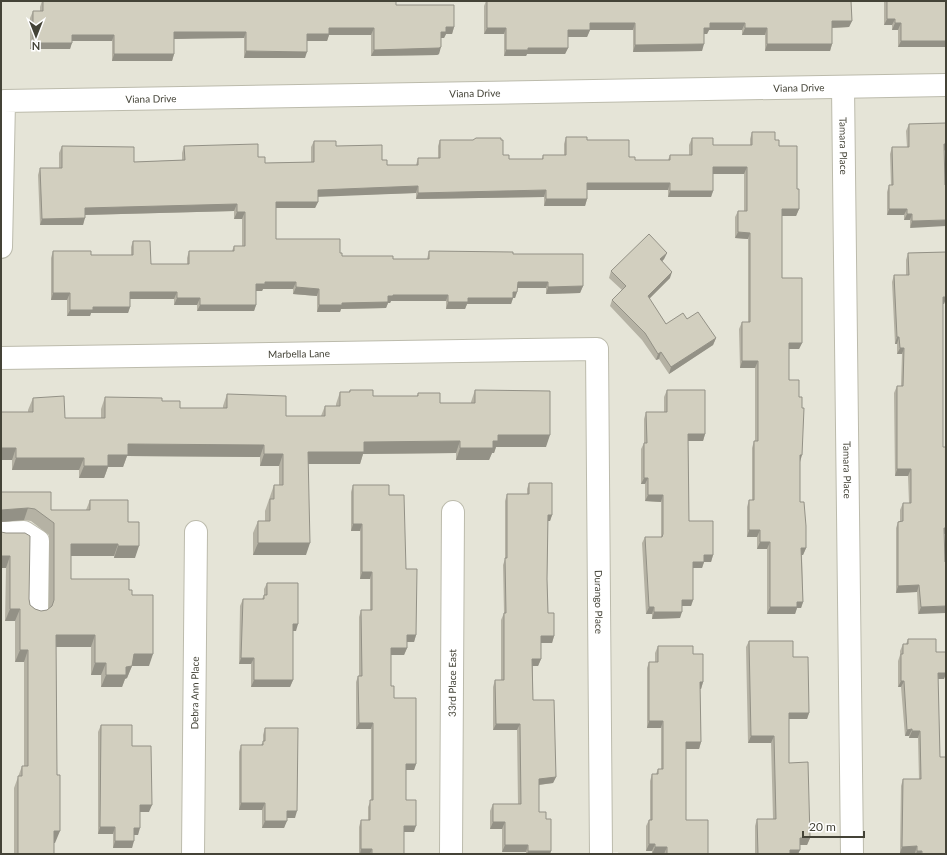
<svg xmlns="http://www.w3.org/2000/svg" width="947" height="855" viewBox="0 0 947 855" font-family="Lato,sans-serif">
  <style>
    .residential { fill: #e5e4d7 }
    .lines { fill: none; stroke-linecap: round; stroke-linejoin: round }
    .minor-casing { stroke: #bcbbac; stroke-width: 24 }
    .minor { stroke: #fff; stroke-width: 22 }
    .wall { fill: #b5b2a4 }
    .shaded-wall { fill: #939186 }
    .building { fill: #d2cfbf; stroke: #939186 }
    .labels { text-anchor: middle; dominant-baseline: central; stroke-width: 3; stroke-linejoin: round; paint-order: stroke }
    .street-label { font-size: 10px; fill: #444337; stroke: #fff }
  </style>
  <rect width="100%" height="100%" fill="#f2f1e8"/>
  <!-- residential -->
  <path class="residential" d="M1,1h945v853h-328v-2l-32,2h-585z"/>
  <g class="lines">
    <defs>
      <g id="minor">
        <path id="s1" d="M843,87l9,767"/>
        <path id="s2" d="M1,247l3,-146 942,-16"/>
        <path id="s3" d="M1,358l596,-9 4,505"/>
        <path d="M1,533l23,-1 14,9 -1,70"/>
        <path id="s4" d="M193,854l3,-322"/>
        <path id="s5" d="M451,854l2,-342"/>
      </g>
    </defs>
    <!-- minor casing -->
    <use href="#minor" class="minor-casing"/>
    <!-- minor -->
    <use href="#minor" class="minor"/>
  </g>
  <!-- wall -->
  <path class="wall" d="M42,1l354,4 58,22 -2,7h-6l-2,4h-3l-2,16 -2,1 -66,1v-21h-42l-2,6h-20l-2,17h-61v-20h-51l-19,1v15l-2,7h-60v-20h-40l-2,8h-40v-31l3,-7h7v-4z
    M486,1h365l1,20 -3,6 -17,1v16l-2,7h-65v-16h-23v-5h-33l-2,4h-3l-2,17 -69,1v-22h-43l-3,7h-19v11l-3,6h-38l-1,2h-22v-22h-20v-28z
    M884,1h62v46h-48v-17h-6v-5h-8z
    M909,124l35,26 -34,78v-8h-6v-5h-17v-23l2,-7h2l-1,-31 2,-7h15l-1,-16z
    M752,132l23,8 4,6 18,43 2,20 -3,7h-14v62l20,65 -3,6h-10v31l11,82v40l6,46 -3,7h-1l1,47 -2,6h-4l-2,6h-28v-65h-10v-12h-10v-30l2,-7h3v-52l2,-7h1v-73h-15l-1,-39 3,-7h6v-83l-13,-1v-21l3,-6h6v-37h-31v17l-2,6h-43v-7h-81v9l-2,7h-41v-9l-128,2v-6l-98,3v6l-3,6h-39v31l64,14 2,3 51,3h34l2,-8 84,3 70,32 -3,7 -34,1v-6h-29v4l-2,6h-2l-2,6h-44l-2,5h-19v-8h-55l-1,2h-2l-2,5 -45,1 -1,3h-23v-16l-24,-2v-5h-30l-1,2h-6v14l-2,6h-57v-6h-23v-6h-44v8l-2,6h-37l-1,3h-23v-16h-16v-42l2,-7 38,4h40v-8l2,-6 18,23h36v-6l2,-7h43l2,-5h8v-27h-8v-8l-149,4 -2,10h-43l-2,-50 2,-7h19v-15l3,-7 72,16 48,-2v-7l2,-7 74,11 7,6 46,-1v-15l3,-6 22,5 46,14 5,5h29l2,-7h20v-12l2,-6 63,15 6,4h33l1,-4h21v-11l2,-7 21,3 42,17 6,3h33l2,-5h19v-10l3,-7 21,7h37v-6z
    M946,252v46l-2,6h-1v143h3v87h-2l1,28 -27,52 -1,-22 -21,1v-65l2,-6 2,-1v-11l3,-7h6l-1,-27h-13l-1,-83 3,-7h4l1,-32h-5v-10h-2l-3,-62 2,-7h12v-15l2,-7z
    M667,253l-3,6 -2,3 8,16 -21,21 17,25 21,-5 29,19 -3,7 -44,29 -10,-15 -3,1 -14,-20 -32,-34 2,-6 10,-10 -13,-12 2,-7z
    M350,390l23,6h44l1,-3 22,10h31v-1l4,-12 71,57h-50l-2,6h-2l-3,7h-33v-7l-93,1 -3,10h-52l-2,91h-53v-22l5,-12h7v-10l9,-26h5v-19h-19v-9l-133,-1 -4,11h-15l-4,11h-25v-8h-67v-10h-11l27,-48v-2l5,-12 32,20h36v-9l4,-12 57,4 18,7h43v-2l4,-12 59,22h35l4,-10h11v-2l4,-12h9z
    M667,390l38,44 -2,7h-15l1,80 24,34 -2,7h-7l-2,6h-9v32l-2,6h-9l-2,12 -28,1v-5h-6l-4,-71 3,-6h16v-35l-16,-1v-17h-4v-35l3,-6v-24l2,-7h18v-15z
    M529,483l23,32 -2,6h-2l-1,58 1,34 6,23 -2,7h-11v16l-3,7h-5v34l23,77 -3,6 -14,2v27l7,7 5,32 -1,3h-24v-2h-24v-23h-12v-18l3,-7h25l-1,-74h-24v-43l2,-7h6v-60l3,-7 -1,-48 2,-6v-58l2,-7h20v-5z
    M353,485l36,10 17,74 10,66 -2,7h-7v6l-3,7h-13v31l3,12 22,66 -2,6h-8v30l8,32h-10v22h-45v-27l2,-7h7v-13l3,-7v-71h-15v-47l2,-6h1v-59l2,-7h9v-31h-10v-48h-9v-39z
    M1,492l50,18h35l4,-10 38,22 7,36h-21v-2h-43v23l58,11 3,5 17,71h-17l-5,12 -2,1 -3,8h-21v-12h-10v-28h-35l-1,196h-1v11h-40v-66l8,-22h2v-104h-9v-41h-10l1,-53h-5v-36l28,67 1,6 5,4 6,2 6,-1 2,-2v-73l-18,-14 -7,-1 -23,2z
    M267,583l29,48h-3v49l-3,7h-39v-23h-12l1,-58 3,-7h19l2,-4v-6z
    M908,639l28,13 10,21 -2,6h-6l2,78 6,97h-31v-1h-15l1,-67 2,-7h16l-1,-41h-9v-2h-4l-4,-49h-3v-26l2,-6v-4l3,-7h3z
    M749,641l44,16 16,56 -2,6h-18v44l21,75 -3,7h-7l-2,9h-43v-28l2,-7h16l-2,-76h-23l-2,-96z
    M658,646l35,8 10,28 -2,7h-1l1,53 -2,7h-13v71l22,34h-56v-3h-6v-25l3,-6h1v-39l2,-7h4l2,-5h3v-41h-14v-60l2,-6h6v-9z
    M101,725l31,21 17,66h-9l-2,23h-4l-2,13h-19v-14h-15v-102z
    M265,728l30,90h-8l-3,10h-22v-18h-23v-58l2,-7h20l2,-3v-7z"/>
  <!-- shaded-wall -->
  <path class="shaded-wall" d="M887,19h8l-3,6h-8z
    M832,21h20l-3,6 -20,1z
    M590,23h45l-2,7h-46z
    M710,23h35l-3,7h-33l-2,4h-5l2,-6z
    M895,23h6l-3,7h-6z
    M446,27h8l-2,7h-6l-2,4h-5l2,-6z
    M329,28h45l-3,7h-42l-2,6h-22l2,-7z
    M487,28h19l-2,6h-20z
    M745,28h22l-2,7h-23z
    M568,30h22l-3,7h-22z
    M174,32h72l-2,6 -72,1z
    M72,35h42l-2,6h-42z
    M901,41h45v6h-48z
    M33,43h39l-2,6h-40z
    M704,44l-2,7 -69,1 2,-7z
    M767,44h65l-2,7h-65z
    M441,47l-2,7 -2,1 -66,1 3,-6z
    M528,48h40l-3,6h-38l-1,2h-22l2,-6z
    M246,51l61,1 -2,6h-61z
    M114,54h60l-2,7h-60z
    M944,144h2v6l-4,1z
    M713,167h34l-3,7h-33z
    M587,183h83l-2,7h-83z
    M418,186l-2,7 -101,4 3,-7z
    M546,190l-2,7 -128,2 2,-6z
    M670,191h43l-2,6h-43z
    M546,199h41l-2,7h-41z
    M276,202h42l-3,6h-41z
    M237,204l-3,7 -151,4 2,-7z
    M782,209h17l-3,7h-16z
    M889,209h18l-3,6h-17z
    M237,212h8l-3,7h-8z
    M907,214h5l-2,6h-6z
    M85,218l-2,7h-43l2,-6z
    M946,220v6l-36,2 2,-7z
    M738,232l12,1 -2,6 -13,-1z
    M667,253l-3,6 -7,7 3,-7z
    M672,272l-2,6 -25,25 3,-7z
    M265,282h31l-3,7h-30l-1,2h-8l2,-7z
    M518,282h30l-2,6h-31z
    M583,286l-3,7 -34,1 2,-7z
    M296,287l23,2 -2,7 -24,-2z
    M130,292h47l-3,7h-47z
    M513,292h4l-2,6h-2l-2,6h-44l-2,5h-19l2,-7 20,-4z
    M53,293h17l-3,7h-16z
    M393,295h55l-2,6h-55l-1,2h-2l-2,5 -45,1 -1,3h-23l2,-7 69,-9z
    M943,297h3v1l-2,6h-3z
    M177,298h23l-3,7h-23z
    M200,305h56l-2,6h-57z
    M93,307h37l-2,6h-37l-1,3h-23l3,-6z
    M897,337h2l-2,7h-2z
    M716,338l-3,7 -44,29 2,-7z
    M789,343h13l-3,6h-13z
    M900,348h4l-2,6h-5z
    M661,352l-2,7 -3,1 2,-6z
    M742,361h16l-3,7h-15z
    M688,434h17l-2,7h-17z
    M498,435h52l-4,12h-50l-2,6h-2l-3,7h-33l4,-12 33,-7z
    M460,441l-4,12 -93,1 -3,10h-56l4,-12 56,-10z
    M128,444l136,1 -4,12 -133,-1 -4,11h-15l-4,11h-25l5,-12 24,-11z
    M1,448h15l-4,12h-11z
    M264,454h19l-4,12h-19z
    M800,455h2l-2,7z
    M16,458h68l-5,12h-67z
    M897,469h14l-3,7h-13z
    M644,478h4l-3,6h-4z
    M648,495h15l-2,7 -16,-1z
    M28,508l-4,12 -23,2v-12z
    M548,515h4l-2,6h-4z
    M353,524h9l-2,7h-9z
    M944,528h2v6h-5z
    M749,530h11l-3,7h-10z
    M760,542h10l-3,7h-10z
    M258,543h52l-4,12h-53z
    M71,544h47l-4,12h-47z
    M118,546h21l-4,12h-21z
    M801,548h5l-3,7h-4z
    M704,555h9l-2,7h-9z
    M1,556h9l-4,12h-5z
    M693,562h11l-2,6h-11z
    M362,572h10l-2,7h-10z
    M919,585l-2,7 -21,1 2,-7z
    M682,600h11l-2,6h-11z
    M797,602h6l-2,6h-4l-2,6h-28l3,-7z
    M946,606v7l-28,1 3,-7z
    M649,607h5l-2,7h-6z
    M10,609h10l-5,12h-10z
    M654,612h28l-2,6 -28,1z
    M293,624h5l-2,7h-6z
    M56,635h39l-4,12h-39z
    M407,635h9l-2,7h-10z
    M541,636h13l-2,7h-14z
    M391,648h16l-3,7h-15z
    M20,650h8l-4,12h-9z
    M134,654h19l-4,12h-19z
    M241,658h13l-3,6h-12z
    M532,659h9l-3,7h-8z
    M95,663h11l-5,12h-10z
    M132,666l-5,12 -2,1 -3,8h-21l5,-12 20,-8z
    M938,673h8l-2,6h-8z
    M254,680h39l-3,7h-39z
    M901,681h3l-3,6h-3z
    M700,682h3l-2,7h-3z
    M789,713h20l-2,6h-20z
    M649,721h14l-2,7h-14z
    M359,723h14l-2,6h-15z
    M496,724h24l-3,6h-24z
    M912,729l-3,7h-4l2,-6z
    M912,731h8l-2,7h-9z
    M751,736h23l-3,7h-23z
    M686,742h15l-2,7h-15z
    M406,764h10l-2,6h-11z
    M556,777l-3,6 -16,2 2,-6z
    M241,803h24l-3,7h-23z
    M140,805h12l-3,7h-11z
    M287,811h10l-2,7h-11z
    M265,821h22l-3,7h-22z
    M493,822h12l-3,7h-12z
    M404,826h12l-2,6h-12z
    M100,827h15l-2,7h-15z
    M134,828h6l-2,7h-6z
    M54,831h6l-5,12h-5z
    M800,838h10l-3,7h-10z
    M115,841h19l-2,7h-19z
    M649,844h6l-3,7h-6z
    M505,845h23l-2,7h-24z
    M917,846l-2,7h-15l2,-6z
    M655,847h12l-3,7h-12z
    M361,849h11l-2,5h-10z
    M790,850h10l-2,4h-9z
    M528,851h23l-1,3h-23z
    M917,851h5l-1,3h-5z"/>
  <!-- building -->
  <path class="building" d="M43,1h353v4h58v22h-8v5h-5v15l-2,1 -65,2v-22h-45v6h-22v18l-61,-1v-19h-72v22h-60v-19h-42v8h-39v-32h10z
    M487,1h364l1,20h-20v23h-65v-16h-22v-5h-35v5h-6v16l-69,1v-22h-45v7h-22v18h-40v2h-22v-22h-19z
    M887,1h59v40h-45v-18h-6v-4h-8z
    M946,123v21h-2l1,41h1v35l-34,1v-7h-5v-5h-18v-24h4l-1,-38h17v-23z
    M752,132h23v8h4v6h18v43h2v20h-17v69h20v65h-13v37h10v17h3v11h2l-2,47h-2v47h4l2,24v22h-5l2,54h-6v5h-27v-65h-10v-12h-11v-30h5v-59h4v-80h-16v-39h8v-89l-12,-1v-21h9v-44h-34v24h-43v-8h-83v16h-41v-9l-128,3v-7l-100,4v12h-42v37h64v14h2v3h51v3h36v-8l84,1v2h70v32l-35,1v-5h-30l-1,10h-4v6h-45v4h-20v-7h-55v1h-5v6l-46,1v2h-23v-16l-23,-2v-5h-31v2h-9v21h-56v-7h-23v-6h-47v15h-37v3h-23v-17h-17v-42h38v4h42v-14h17l1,23h38v-13h45v-5h11v-34h-8v-8l-152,4v10l-43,1 -2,-51h22v-22l72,1v15l51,-2 -1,-14 74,-2v13h7v6l49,-1v-21h22v5l46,-1v15h5v5h31v-7h22v-18h33l3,-2h25v2h2v15h6v4h34v-4h23v-18h21v3h42v17h6v3h35v-5h22v-17h21v7h39z
    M649,234l18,19 -7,6 12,13 -24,24 18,28 17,-11 4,6 11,-7 18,26 -45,29 -10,-15 -3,2 -13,-21 -33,-33 14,-14 -15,-15z
    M946,252v45h-3v150h3v81h-2l1,34h1v44l-25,1 -2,-22 -21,1v-64l5,-1v-18h8v-34h-14v-83h6l1,-38h-4l-1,-11h-2l-3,-62h15l-1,-22z
    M350,390h23v6h45v-3h22v10h35v-13l75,1v44h-52v6h-5v7h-33v-7l-96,1v10h-56l2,91h-52v-22h12v-22h4v-14h9v-31h-19v-9l-136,-1v11h-20v11h-24v-8h-68v-10h-15v-36h32v-14l31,-2 1,22h40v-21l57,1v3h18v7h47v-14l59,2v20h39v-10h15v-14h10z
    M667,390h38v44h-17l1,87h24v34h-9v7h-11v38h-11v12h-28v-5h-5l-4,-70h17l1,-3v-39h-15v-17h-4v-35h3l-1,-31h21z
    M529,483h23v32h-4l-1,64 1,34h6v23h-13v23h-9l1,41h21l2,77 -17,2v33h7v7h5v32h-23v-6h-23v-23h-12v-18h28l-1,-80h-24l-1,-44h9v-67h2l-1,-55h2v-64h22z
    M353,485h36v10h15l2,74h11l-1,66h-9v13h-16v38h3v12h22v66h-10v36h10v26h-12v28h-32v-5h-11v-29h9v-20h3v-77h-14l-1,-47h4l-1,-66h11v-38h-10v-48h-9z
    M1,492h50v18h39v-10h38v22h11v24h-21v-2h-47v35h58v11h3v5h21v59h-19l-2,12 -6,1v8h-20v-12h-11v-28h-39l1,140h3v56h-6v23h-36v-78h4v-10h6v-116h-8v-41h-10v-53h-9v-24l5,1h19l5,3 -1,63 1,6 5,4 6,2 6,-1 5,-4 2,-6v-77l-19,-14 -7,-1 -27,2z
    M267,583h31v41h-5v56h-39v-22h-13l2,-59h21v-4h3z
    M908,639h28v13h10v21h-8l2,84h6v97h-24v-3h-5v-5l-15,1 1,-68h18l-1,-48h-8v-2l-5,1 -3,-49h-3v-27h2v-10h5z
    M749,641h44v16h15l1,56h-20v50l19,-1 2,76h-10v12h-10v4h-32l-1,-35h19l-2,-83h-23z
    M658,646h35v8h10v28h-3l1,60h-15v78h22v34h-41v-7h-12v-3h-6v-24h3v-46h6v-5h5v-48h-14v-59h9z
    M101,725h31v21h19l1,59h-12v23h-6v13h-19v-14h-15z
    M265,728h33l-1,83h-10v10h-22v-18h-24v-58h22v-4h2z"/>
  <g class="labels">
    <!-- street labels -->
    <g class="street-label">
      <text stroke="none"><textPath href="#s2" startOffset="941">Viana Drive</textPath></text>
      <text stroke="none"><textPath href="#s2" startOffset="617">Viana Drive</textPath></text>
      <text stroke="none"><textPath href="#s2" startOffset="293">Viana Drive</textPath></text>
      <text stroke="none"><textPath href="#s1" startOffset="59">Tamara Place</textPath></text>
      <text stroke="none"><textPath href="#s3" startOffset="298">Marbella Lane</textPath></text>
      <text stroke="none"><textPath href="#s1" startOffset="383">Tamara Place</textPath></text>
      <text stroke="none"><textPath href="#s3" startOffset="849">Durango Place</textPath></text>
      <text stroke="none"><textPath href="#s5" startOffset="171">33rd Place East</textPath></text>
      <text stroke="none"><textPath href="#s4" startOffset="161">Debra Ann Place</textPath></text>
    </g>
  </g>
  <!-- border -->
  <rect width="947" height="855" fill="none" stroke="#444337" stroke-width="4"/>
  <!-- north arrow -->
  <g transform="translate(36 36) rotate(180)" stroke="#ffffff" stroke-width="3" paint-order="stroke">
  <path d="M0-3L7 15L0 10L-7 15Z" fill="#444337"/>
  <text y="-6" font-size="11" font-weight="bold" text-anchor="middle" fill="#444337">N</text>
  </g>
  <!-- scale -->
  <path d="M803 831v6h61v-6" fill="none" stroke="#444337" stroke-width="2"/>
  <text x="809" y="831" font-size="12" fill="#444337" stroke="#ffffff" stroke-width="3" paint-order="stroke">20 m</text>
</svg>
